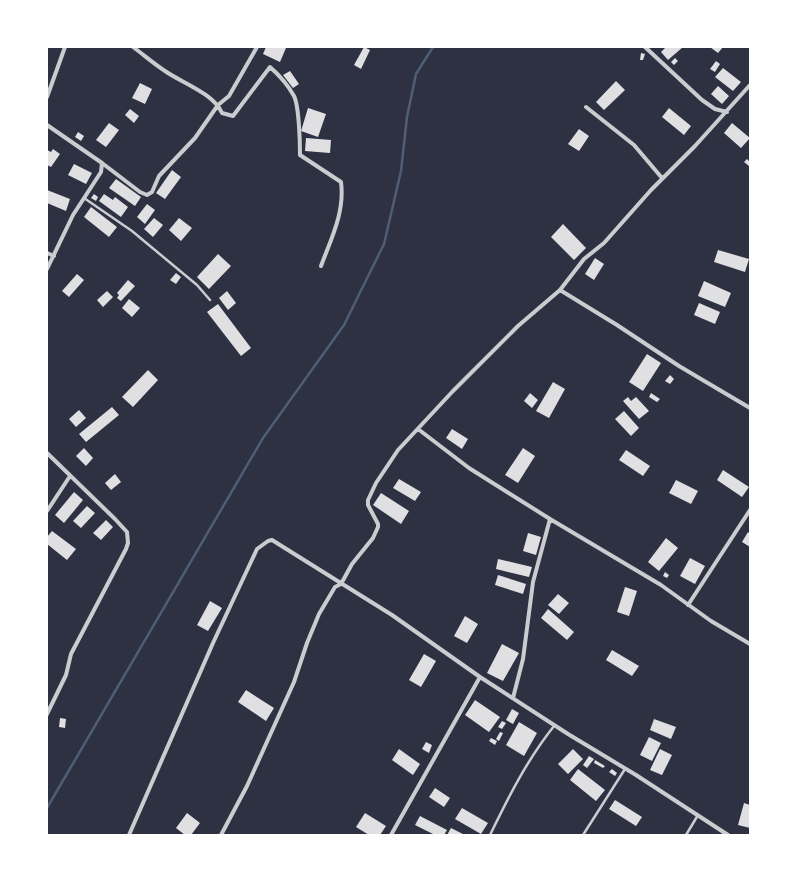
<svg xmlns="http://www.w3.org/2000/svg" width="797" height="882" viewBox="0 0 797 882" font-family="Overpass,sans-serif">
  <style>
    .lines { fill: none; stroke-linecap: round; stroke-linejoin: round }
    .stream { stroke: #4f5d75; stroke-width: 2.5 }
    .building { fill: #e0e0e3 }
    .service { stroke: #caccd0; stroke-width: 2.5 }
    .minor { stroke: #caccd0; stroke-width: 4 }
  </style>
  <rect width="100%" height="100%" fill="#2d3142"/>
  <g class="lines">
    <!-- stream -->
    <path class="stream" d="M47,808l216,-370 81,-113 40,-81 17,-73 6,-54 9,-43 17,-27"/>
  </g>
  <!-- building -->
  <path class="building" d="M266,47h17l3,1 -6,14 -17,-8z
    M364,47l6,3 -9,19 -7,-4z
    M666,47h17l-15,13 -7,-8z
    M710,47h13l-5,6z
    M641,53l4,1 -2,6h-3z
    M675,58l3,3 -4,4 -3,-3z
    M716,61l4,3 -5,8 -5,-3z
    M723,68l18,14 -8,9 -18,-14z
    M290,71l9,13 -6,4 -10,-13z
    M616,81l9,9 -21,20 -8,-8z
    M140,83l12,6 -7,15 -13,-6z
    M718,86l11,10 -7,8 -11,-10z
    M308,108l18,6 -8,23 -17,-6z
    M669,108l22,18 -7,9 -22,-18z
    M130,109l9,7 -5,7 -9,-8z
    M109,123l10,7 -13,17 -10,-7z
    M732,123l18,15 -9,10 -17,-15z
    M579,129l10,7 -10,15 -11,-7z
    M78,132l6,4 -3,5 -6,-4z
    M306,138l25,2 -1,13 -25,-2z
    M53,149l7,5 -9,13 -4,-2v-15l4,2z
    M747,159l3,3 -1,4 -5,-4z
    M74,164l18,9 -6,11 -18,-9z
    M172,170l9,7 -16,22 -9,-6z
    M116,179l25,18 -6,9 -26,-18z
    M47,190l23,9 -4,12 -19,-8z
    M94,194l4,3 -2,4 -5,-3z
    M104,194l9,6 2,-3 13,10 -7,10 -22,-16z
    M147,204l8,6 -10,14 -8,-7z
    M91,207l26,20 -8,10 -25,-20z
    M154,218l9,7 -10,12 -9,-8z
    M179,218l13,10 -11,13 -12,-11z
    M563,224l23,24 -12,12 -23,-23z
    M718,250l31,9 -4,13 -31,-10z
    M218,254l13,12 -22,23 -12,-12z
    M595,258l9,6 -10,16 -9,-6z
    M176,273l5,4 -5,7 -6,-4z
    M77,274l7,6 -15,17 -7,-6z
    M128,280l7,6 -14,15 -4,-3 2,-3 -2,-2z
    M704,281l27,12 -6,14 -27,-11z
    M107,291l6,6 -10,10 -6,-7z
    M227,291l9,12 -8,7 -9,-12z
    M129,299l11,9 -8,9 -10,-9z
    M699,303l21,9 -5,12 -21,-9z
    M218,304l33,44 -10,8 -34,-44z
    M647,354l14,9 -18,28 -14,-9z
    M148,370l10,10 -25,27 -11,-10z
    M670,375l4,4 -4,5 -5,-3z
    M553,382l12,7 -16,29 -13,-7z
    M530,393l8,7 -6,8 -8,-7z
    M651,393l9,6 -3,3 -8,-5z
    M628,397l3,4 5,-4 13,14 -10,8 -16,-18z
    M112,407l7,8 -33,27 -7,-8z
    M79,410l7,8 -10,9 -7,-8z
    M624,411l15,17 -8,8 -16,-17z
    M452,429l16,10 -6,10 -16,-11z
    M84,448l9,10 -7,8 -10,-10z
    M523,448l12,8 -17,27 -13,-8z
    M626,450l24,16 -7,10 -24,-16z
    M723,470l26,17 -7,10 -25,-17z
    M115,474l6,8 -10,8 -6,-7z
    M399,479l22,13 -6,9 -22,-13z
    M676,480l22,11 -7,13 -22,-11z
    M74,492l9,8 -19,23 -9,-8z
    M381,493l28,18 -8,13 -28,-19z
    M87,506l8,7 -14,15 -8,-7z
    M106,520l7,7 -12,13 -8,-7z
    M52,531l24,18 -9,11 -20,-16v-7z
    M748,532l2,2v13l-8,-5z
    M528,533l13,4 -5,18 -13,-4z
    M666,538l12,10 -19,23 -11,-9z
    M690,558l15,8 -10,18 -15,-8z
    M498,559l34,8 -3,10 -33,-8z
    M665,572l4,3 -2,3 -4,-2z
    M498,575l28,9 -3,10 -28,-9z
    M625,587l12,4 -8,25 -12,-4z
    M558,594l11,9 -10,11 -11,-9z
    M210,601l12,7 -14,23 -11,-6z
    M548,609l26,23 -7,8 -26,-22z
    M465,616l13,8 -11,19 -13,-7z
    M502,644l17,9 -16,28 -16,-8z
    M612,650l27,16 -7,10 -26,-16z
    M424,654l12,7 -15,26 -12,-7z
    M246,690l28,18 -8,13 -28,-19z
    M475,700l25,17 -11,15 -24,-17z
    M512,709l7,4 -6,11 -7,-4z
    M60,718l6,1 -1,9 -6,-1z
    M654,719l22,8 -5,12 -21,-9z
    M502,721l4,2 -4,6 -4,-2z
    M519,722l18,11 -13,23 -18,-11z
    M500,732l3,1 -4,8 -3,-2z
    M649,737l12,6 -9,18 -12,-6z
    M491,738l6,3 -2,4 -6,-4z
    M426,742l6,3 -3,8 -7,-4z
    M399,749l21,15 -7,11 -21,-15z
    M573,749l10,10 -15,15 -10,-10z
    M660,749l12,6 -10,20 -12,-5z
    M589,756l5,3 -7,9 -4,-3z
    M595,760l10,6 -2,2 -9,-5z
    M578,769l27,21 -9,11 -26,-21z
    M612,769l5,4 -2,3 -6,-4z
    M435,788l15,10 -6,9 -15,-10z
    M615,800l27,17 -6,9 -27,-17z
    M744,803l6,2v23l-12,-3z
    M462,808l26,15 -7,11 -26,-15z
    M187,813l13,10 -9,12h-6l-9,-7z
    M365,813l21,13 -6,9h-11l-13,-8z
    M420,816l27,14 -3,5h-9l-20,-10z
    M451,828l14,7h-18z"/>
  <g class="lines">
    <!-- service -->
    <path class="service" d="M84,198l48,33 65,54 13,15
      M490,835c19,-39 37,-75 64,-109
      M583,835l42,-66
      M686,835l12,-20"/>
    <!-- minor -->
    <path class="minor" d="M133,47c11,8 21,17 32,24 17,12 48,22 57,42l11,3 37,-49c9,8 18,18 24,29 5,10 6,46 6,59l41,27c4,30 -10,57 -20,84
      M645,47l57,53 13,9 12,3
      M47,97l18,-50
      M586,107l48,38 28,33
      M47,125l55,38
      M47,253l7,3
      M47,269l26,-54 28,-43 1,-9 38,29 7,3 5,-3 7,-16 36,-38 23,-33 11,-9 28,-49
      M560,290l57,35 62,41 71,42
      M418,429l51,39 81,51 111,66 50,36 39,23
      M47,453l68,66 12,13 1,11 -2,6 -55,105 -5,21 -19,39
      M47,511l23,-35
      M688,605l62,-95
      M513,698l10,-39 10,-77 17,-63
      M129,835l84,-192 44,-94 11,-8 4,-1 120,75 88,62 88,57 68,41 92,60
      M221,835l26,-49 47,-104 13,-39 12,-29 16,-27 6,-3 11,-20 21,-26 5,-11v-3l-10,-19v-5l8,-17 22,-33 55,-59 65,-65 42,-36 24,-31 20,-16 47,-53 44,-44 55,-61
      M391,835l89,-158"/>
  </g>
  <!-- border -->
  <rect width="797" height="882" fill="none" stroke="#ffffff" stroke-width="96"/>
</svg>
